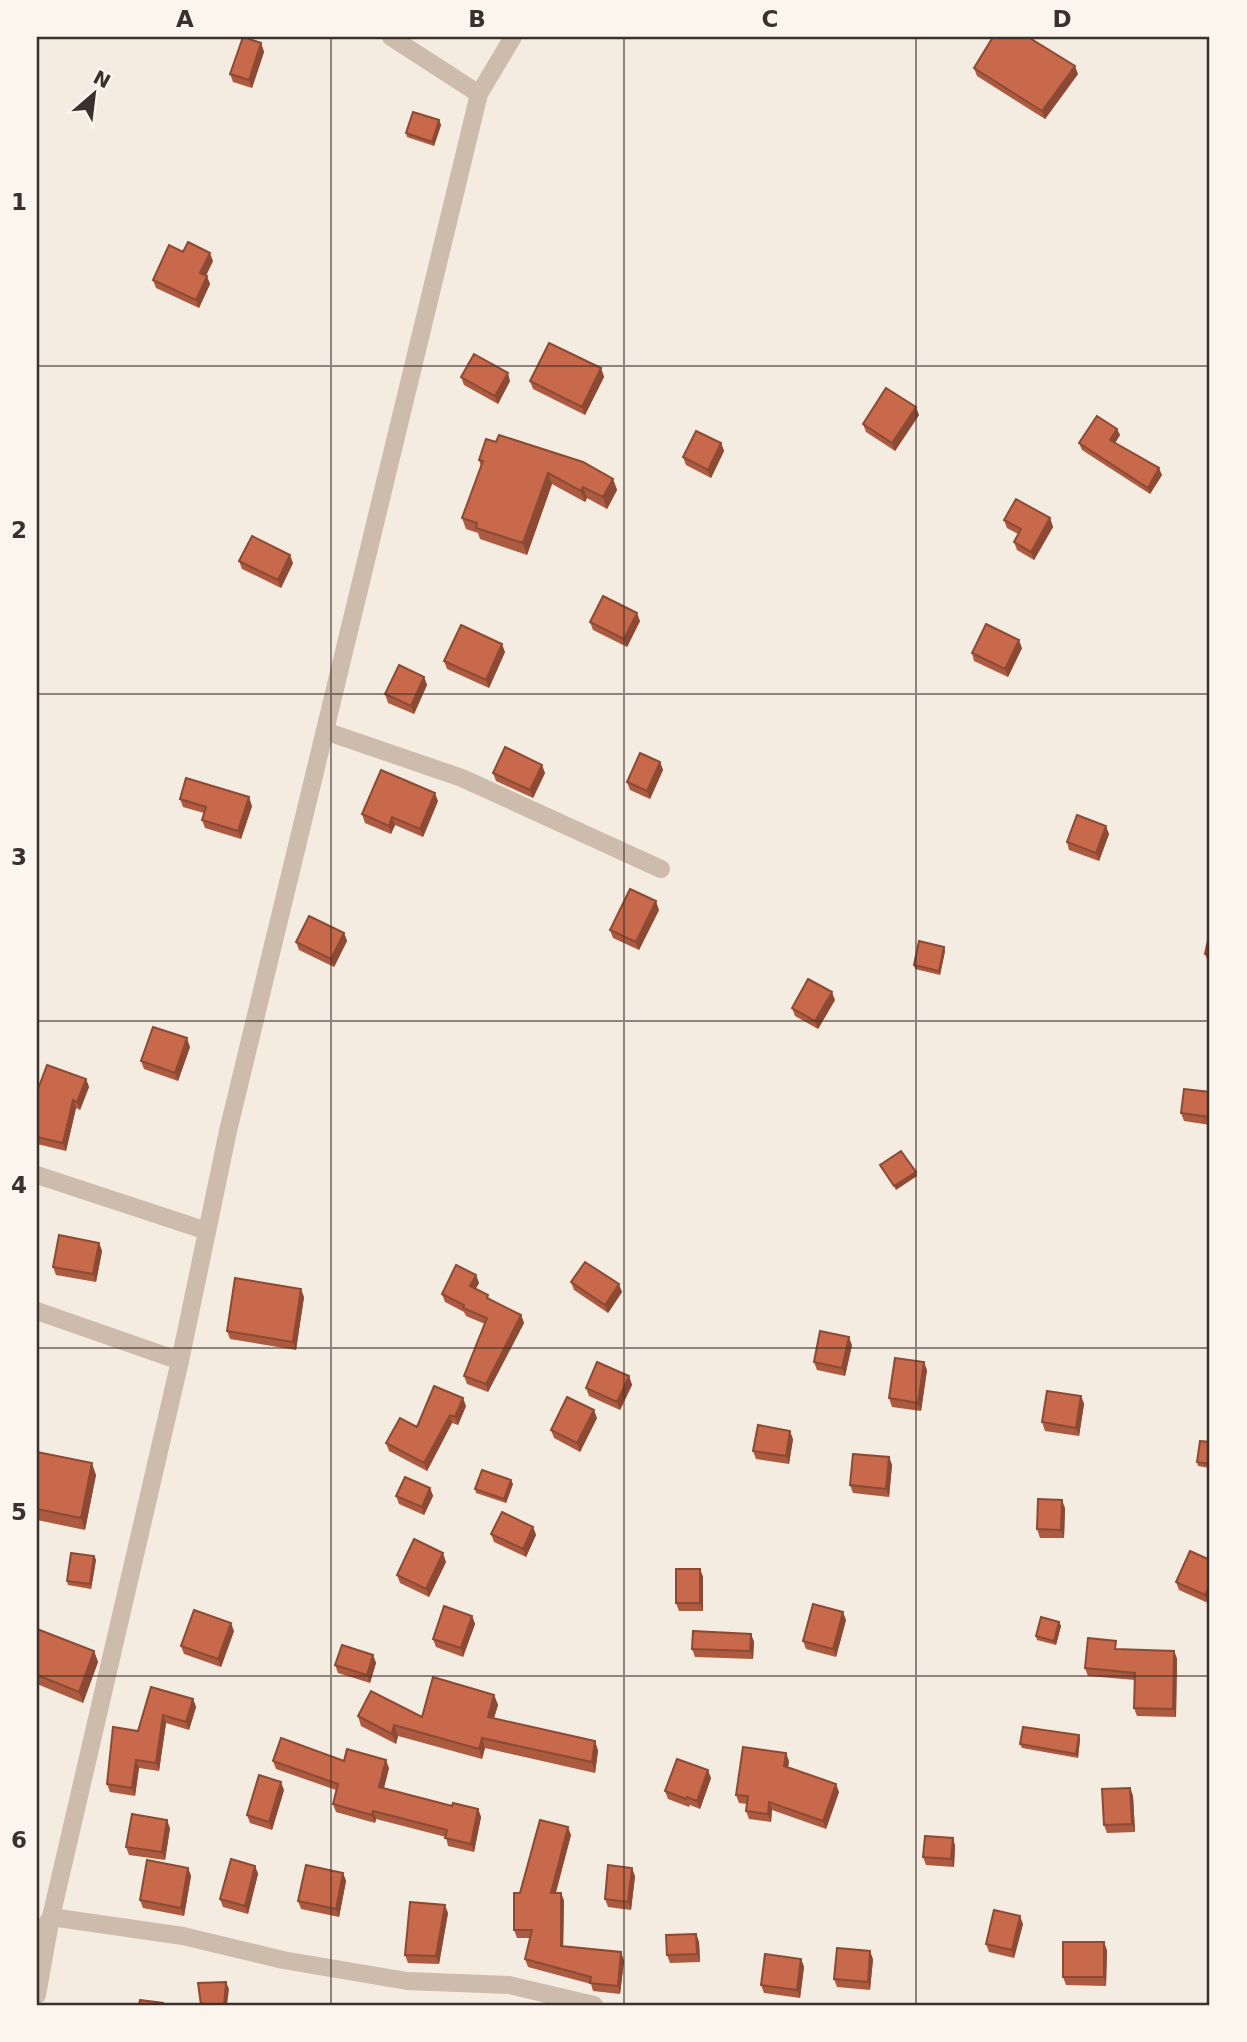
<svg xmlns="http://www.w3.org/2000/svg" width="1247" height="2042" viewBox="0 0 1247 2042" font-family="'DejaVu Sans',sans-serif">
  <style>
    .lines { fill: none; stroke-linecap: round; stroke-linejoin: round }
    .minor { stroke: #cdbbac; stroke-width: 18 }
    .tertiary { stroke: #cdbbac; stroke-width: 18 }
    .wall { fill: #ac5a40 }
    .shaded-wall { fill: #8c4a34 }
    .building { fill: #c8694b; stroke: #8c4a34; stroke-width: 2 }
    .grid { fill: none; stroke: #3b302b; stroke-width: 2; stroke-opacity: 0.55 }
    .neatline { fill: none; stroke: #3b302b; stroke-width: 2.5 }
    .grid-label { font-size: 23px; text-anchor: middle; font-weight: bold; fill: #3b302b }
  </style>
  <rect width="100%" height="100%" fill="#f4ebe1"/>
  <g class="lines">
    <!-- minor -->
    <path class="minor" d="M391,37l88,57
      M325,731l137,47 199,91
      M37,1175l170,56
      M37,1311l143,50
      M37,1995l14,-78 132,19 100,24 124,21 102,4 85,20"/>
    <!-- tertiary -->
    <path class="tertiary" d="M37,1939l14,-22 129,-556 48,-230 251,-1037 34,-57"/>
  </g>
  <!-- wall -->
  <path class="wall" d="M261,43l3,9 -12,36 -19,-6 -3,-8z
    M974,68l104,6 -33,45 -68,-43z
    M439,120l2,5 -7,21 -27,-9 -1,-4z
    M183,252l30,9 -7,15 4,8 -11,24 -43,-20 -3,-8z
    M601,368l3,9 -19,38 -52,-26 -3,-8z
    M461,377l49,4 -12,23 -34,-19z
    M919,415l-24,36 -29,-19 -3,-8z
    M1117,429l3,6 -5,8 47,32 -12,19 -68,-44 -3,-7z
    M721,443l3,8 -13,27 -25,-13 -3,-8z
    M479,460l134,19 4,11 -10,19 -20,-11 -2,4 -33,-18 -25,71 -47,-16 -2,-6 -12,-4 -4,-11 19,-52z
    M1050,518l3,9 -19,33 -17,-10 -3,-8 4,-8 -11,-6 -3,-8z
    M239,561l54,2 -12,25 -39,-19z
    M640,621l-13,26 -34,-17 -3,-8z
    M1022,648l-14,29 -34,-16 -2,-8z
    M505,652l-16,36 -42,-19 -3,-8z
    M424,677l3,8 -13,29 -26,-11 -3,-9z
    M660,762l3,8 -13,29 -20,-9 -3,-8z
    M493,773h52l-12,25 -37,-17z
    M180,799l72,7 -11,33 -36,-11 -3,-8 2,-7 -21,-6z
    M438,801l-15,36 -28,-12 -4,9 -26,-11 -3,-9z
    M1109,834l-10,27 -30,-11 -2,-8z
    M659,910l-20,40 -26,-12 -3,-8z
    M1210,931v31h-2l-3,-8z
    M344,933l3,8 -13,26 -35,-17 -3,-8z
    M944,947l1,4 -5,24 -25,-6 -1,-4z
    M835,1000l-17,29 -23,-13 -3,-8z
    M190,1047l-12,34 -34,-12 -3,-8z
    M86,1079l3,8 -9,23 -4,-2 -10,43 -29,-7v-52z
    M1210,1092v33l-26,-4 -3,-8z
    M99,1243l3,8 -6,31 -40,-7 -3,-8z
    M476,1275l3,8 -4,6 15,11 31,15 3,8 -36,69 -21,-8 -3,-8 21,-52 -19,-8 -2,-4 -19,-10 -3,-8z
    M571,1282l51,10 -14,21 -34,-23z
    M304,1297l-8,53 -66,-11 -3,-8z
    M852,1345l-7,31 -28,-6 -3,-8z
    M927,1370l-6,41 -29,-4 -3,-9z
    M629,1376l3,9 -12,25 -31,-14 -3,-8z
    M1081,1396l3,8 -5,32 -34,-5 -3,-9z
    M466,1406l-8,19 -6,-2 -25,48 -38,-20 -3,-8 31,-16z
    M597,1418l-17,34 -26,-14 -3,-8z
    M793,1439l-4,25 -33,-5 -3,-8z
    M1210,1442v26l-12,-2 -1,-4z
    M37,1452l59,23 -11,55 -48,-10z
    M889,1457l3,8 -3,32 -36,-4 -3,-8z
    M513,1484l-7,19 -30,-10 -1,-4z
    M430,1488l3,8 -9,19 -25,-11 -3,-8z
    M1065,1508l-1,30h-24l-3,-9z
    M533,1527l3,8 -10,22 -32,-15 -3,-8z
    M94,1556l2,4 -5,29 -23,-4 -1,-4z
    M1210,1560v38l-2,5 -29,-13 -3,-8z
    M446,1562l-17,35 -29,-14 -3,-8z
    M700,1569l3,8v34h-24l-3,-8z
    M472,1616l3,8 -12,33 -27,-10 -3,-8z
    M846,1620l-10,37 -30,-8 -3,-8z
    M1059,1622l2,4 -5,19 -19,-5 -1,-4z
    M37,1629l57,22 4,11 -15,41 -46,-19z
    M234,1631l-13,36 -37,-13 -3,-8z
    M751,1634l3,8 -1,17 -58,-2 -3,-8z
    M1118,1649l56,2 3,8 -1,58 -39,-1 -3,-8 1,-28 -47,-4 -3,-8z
    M373,1655l3,8 -6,20 -32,-10 -3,-8z
    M494,1695l4,10 -4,13 101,23 3,10 -3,22 -110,-25 -3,11 -84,-23 -2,8 -35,-18 -3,-10 64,1z
    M193,1699l3,8 -7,23 -23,-7 -7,48 -20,-3 -4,28 -25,-4 -3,-8 31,-53z
    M1079,1735l1,4 -2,19 -56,-10 -2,-4z
    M273,1761h71l45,7 -5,20 68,18 26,3 3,8 -7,35 -26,-6 -2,-9 -70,-18 -1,4 -39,-11 -3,-8 3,-14 -60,-21z
    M789,1761l-1,6 51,25 -13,37 -54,-19 -1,12 -22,-3 -3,-8 1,-7 -8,-1 -3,-8z
    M711,1778l-11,31 -10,-4 -1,2 -21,-8 -3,-8z
    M1130,1788l3,8 2,36 -28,1 -3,-8z
    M284,1790l-12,40 -22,-7 -3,-8z
    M170,1828l-5,32 -36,-5 -3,-8z
    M571,1835l-15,58h5l3,8 -1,45 58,6 3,9 -4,33 -27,-3 -2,-7 -63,-17 -3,-8 5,-21h-13l-3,-8 6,-37z
    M953,1838l2,8 -1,21 -28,-2 -3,-8z
    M255,1866l3,8 -10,40 -25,-7 -3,-8z
    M188,1868l3,8 -7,40 -41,-8 -3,-8z
    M343,1873l3,8 -7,36 -38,-8 -3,-8z
    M635,1876l-4,34 -23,-3 -3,-8z
    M448,1913l-9,51 -31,-1 -3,-8z
    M1023,1924l-9,34 -25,-6 -3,-8z
    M696,1934l3,8 1,20 -30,1 -3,-8z
    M1107,1950l-1,36 -40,-1 -3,-8z
    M801,1959l3,8 -4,31 -36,-5 -3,-8z
    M873,1959l-3,31 -33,-3 -3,-8z"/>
  <!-- shaded-wall -->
  <path class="shaded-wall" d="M261,43l3,9 -12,36 -3,-8z
    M1075,66l3,8 -33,45 -3,-8z
    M439,120l2,5 -7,21 -2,-4z
    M210,253l3,8 -10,20 -3,-8z
    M207,276l3,8 -11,24 -3,-8z
    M601,368l3,9 -19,38 -3,-8z
    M508,373l2,8 -12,23 -3,-8z
    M916,407l3,8 -24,36 -3,-8z
    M1117,429l3,6 -7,11 -3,-6z
    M721,443l3,8 -13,27 -3,-8z
    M1159,468l3,7 -12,19 -2,-6z
    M548,473l4,11 -25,71 -4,-12z
    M613,479l4,11 -10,19 -4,-12z
    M583,487l4,11 -2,4 -4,-11z
    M1050,518l3,9 -19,33 -3,-8z
    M290,555l3,8 -12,25 -3,-8z
    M637,613l3,8 -13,26 -3,-8z
    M1019,640l3,8 -14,29 -3,-8z
    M502,644l3,8 -16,36 -3,-8z
    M424,677l3,8 -13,29 -3,-8z
    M660,762l3,8 -13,29 -3,-8z
    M542,765l3,8 -12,25 -3,-8z
    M435,793l3,8 -15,36 -3,-8z
    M249,797l3,9 -11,33 -3,-8z
    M392,817l3,8 -4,9 -2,-8z
    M1106,826l3,8 -10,27 -3,-8z
    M656,901l3,9 -20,40 -3,-8z
    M344,933l3,8 -13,26 -3,-8z
    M944,947l1,4 -5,24 -1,-4z
    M832,992l3,8 -17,29 -3,-8z
    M187,1038l3,9 -12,34 -3,-8z
    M86,1079l3,8 -9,23 -3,-8z
    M73,1100l3,8 -10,43 -3,-8z
    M916,1172l1,4 -21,14 -2,-4z
    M99,1243l3,8 -6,31 -3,-8z
    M476,1275l3,8 -6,11 -3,-8z
    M619,1284l3,8 -14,21 -3,-8z
    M301,1289l3,8 -8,53 -3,-8z
    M521,1315l3,8 -36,69 -2,-8z
    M849,1337l3,8 -7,31 -3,-8z
    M924,1362l3,8 -6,41 -3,-8z
    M629,1376l3,9 -12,25 -3,-8z
    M1081,1396l3,8 -5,32 -3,-8z
    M463,1398l3,8 -8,19 -3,-8z
    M594,1410l3,8 -17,34 -3,-9z
    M450,1415l2,8 -25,48 -3,-8z
    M790,1431l3,8 -4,25 -3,-8z
    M889,1457l3,8 -3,32 -3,-8z
    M92,1463l4,12 -11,55 -4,-12z
    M511,1480l2,4 -7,19 -2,-4z
    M430,1488l3,8 -9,19 -2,-8z
    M1062,1500l3,8 -1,30 -3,-8z
    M533,1527l3,8 -10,22 -3,-8z
    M443,1553l3,9 -17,35 -3,-8z
    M94,1556l2,4 -5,29 -1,-5z
    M700,1569l3,8v34l-3,-8z
    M1210,1584v14l-2,5 -3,-8z
    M843,1612l3,8 -10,37 -3,-8z
    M472,1616l3,8 -12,33 -2,-9z
    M1059,1622l2,4 -5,19 -2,-4z
    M231,1623l3,8 -13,36 -3,-8z
    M751,1634l3,8 -1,17 -3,-8z
    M94,1651l4,11 -15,41 -4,-11z
    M1174,1651l3,8 -1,58 -3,-8z
    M373,1655l3,8 -6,20 -3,-8z
    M494,1695l4,10 -7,22 -3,-10z
    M193,1699l3,8 -7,23 -3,-8z
    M163,1715l3,8 -7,48 -3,-8z
    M394,1725l4,11 -2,8 -4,-10z
    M1079,1735l1,4 -2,19 -2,-4z
    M482,1738l3,10 -3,11 -3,-10z
    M595,1741l3,10 -3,22 -3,-11z
    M786,1753l3,8 -2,13 -3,-8z
    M136,1760l3,8 -4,28 -3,-8z
    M386,1760l3,8 -7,27 -3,-8z
    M708,1770l3,8 -11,31 -3,-8z
    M281,1782l3,8 -12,40 -3,-8z
    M836,1784l3,8 -13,37 -3,-8z
    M1130,1788l3,8 2,36 -3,-8z
    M769,1802l3,8 -1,12 -3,-8z
    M478,1809l3,8 -7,35 -3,-8z
    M373,1811l3,8 -1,4 -3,-8z
    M167,1820l3,8 -5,32 -3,-8z
    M568,1827l3,8 -18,66 -2,-8z
    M953,1838l2,8 -1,21 -3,-8z
    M255,1866l3,8 -10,40 -3,-8z
    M188,1868l3,8 -7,40 -3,-8z
    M632,1868l3,8 -4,34 -3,-8z
    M343,1873l3,8 -7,36 -3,-8z
    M561,1893l3,8 -1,53 -2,-8z
    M445,1905l3,8 -9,51 -3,-8z
    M1020,1916l3,8 -9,34 -2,-8z
    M696,1934l3,8 1,20 -3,-8z
    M1104,1942l3,8 -1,36 -2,-9z
    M870,1951l3,8 -3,31 -2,-8z
    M621,1952l3,9 -4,33 -2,-8z
    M801,1959l3,8 -4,31 -3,-8z
    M226,1982l3,7 -2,16h-3z"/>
  <!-- building -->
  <path class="building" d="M243,37l18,6 -12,37 -19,-6z
    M993,37h35l47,29 -33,45 -68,-43z
    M413,112l26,8 -7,22 -26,-9z
    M188,242l22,11 -10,20 7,3 -11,24 -43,-20 16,-35 14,7z
    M549,343l52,25 -19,39 -52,-26z
    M474,354l34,19 -13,23 -34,-19z
    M886,388l30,19 -24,36 -29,-19z
    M1097,416l20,13 -7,11 49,28 -11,20 -69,-45z
    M696,431l25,12 -13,27 -25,-13z
    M499,435l84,27 30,17 -10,18 -20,-10 -2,4 -33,-18 -25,70 -47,-15 1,-5 -15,-5 21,-57 -4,-1 7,-21 10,3z
    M1016,499l34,19 -19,34 -17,-10 7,-13 -17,-9z
    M252,536l38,19 -12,25 -39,-19z
    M603,596l34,17 -13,26 -34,-17z
    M986,624l33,16 -14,29 -33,-16z
    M461,625l41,19 -16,36 -42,-19z
    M399,665l25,12 -13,29 -26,-12z
    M505,747l37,18 -12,25 -37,-17z
    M640,753l20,9 -13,29 -20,-9z
    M381,770l54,23 -15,36 -28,-12 -3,9 -27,-12z
    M186,778l63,19 -11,34 -36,-11 4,-13 -26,-8z
    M1077,815l29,11 -10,27 -29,-11z
    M630,889l26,12 -20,41 -26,-12z
    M309,916l35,17 -13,26 -35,-17z
    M1210,931v24l-5,-1z
    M919,941l25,6 -5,24 -25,-6z
    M808,979l24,13 -17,29 -23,-13z
    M153,1027l34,11 -12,35 -34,-12z
    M47,1065l39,14 -9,23 -4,-2 -10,43 -26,-6v-45z
    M1184,1089l26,3v25l-29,-4z
    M901,1151l15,21 -22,14 -14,-21z
    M59,1235l40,8 -6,31 -40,-7z
    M585,1262l34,22 -14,21 -34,-23z
    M456,1265l20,10 -6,11 18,9 -1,3 34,17 -35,69 -22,-8 23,-58 -24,-10 1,-3 -22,-11z
    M235,1278l66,11 -8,53 -66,-11z
    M820,1331l29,6 -7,31 -28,-6z
    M895,1358l29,4 -6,41 -29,-5z
    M597,1362l32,14 -12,26 -31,-14z
    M434,1386l29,12 -8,19 -5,-2 -26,48 -38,-20 14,-25 17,9z
    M1047,1391l34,5 -5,32 -34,-6z
    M567,1397l27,13 -17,33 -26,-13z
    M758,1425l32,6 -4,25 -33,-5z
    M1200,1441l10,1v22l-13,-2z
    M37,1452l55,11 -11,55 -44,-9z
    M853,1454l36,3 -3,32 -36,-4z
    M482,1470l29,10 -7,19 -29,-10z
    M405,1477l25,11 -8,19 -26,-11z
    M1038,1499l24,1 -1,30 -24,-1z
    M502,1512l31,15 -10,22 -32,-15z
    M414,1539l29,14 -17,36 -29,-14z
    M1190,1551l20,9v24l-5,11 -29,-13z
    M71,1553l23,3 -4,28 -23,-3z
    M676,1569h24v34h-24z
    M813,1604l30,8 -10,37 -30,-8z
    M444,1606l28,10 -11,32 -28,-9z
    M194,1610l37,13 -13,36 -37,-13z
    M1041,1617l18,5 -5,19 -18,-5z
    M37,1629l57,22 -15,41 -42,-17z
    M693,1631l58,3 -1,17 -58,-2z
    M1088,1638l28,3 -1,8 59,2 -1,58 -39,-1 1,-35 -50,-5z
    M342,1645l31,10 -6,20 -32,-10z
    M433,1677l61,18 -6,22 107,24 -3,21 -110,-24 -3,11 -85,-24 -2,9 -34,-18 13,-25 51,26z
    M151,1687l42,12 -7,23 -23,-7 -7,48 -20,-3 -4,28 -25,-4 6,-57 25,4z
    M1023,1727l56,8 -3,19 -56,-10z
    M281,1738l63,23 3,-12 39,11 -7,27 73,19 1,-3 25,6 -7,35 -26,-6 2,-8 -74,-19 -1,4 -39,-11 5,-20 -65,-23z
    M743,1747l43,6 -2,13 52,18 -13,37 -54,-19 -1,12 -22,-3 2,-15 -12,-1z
    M677,1759l31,11 -11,31 -10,-4 -1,2 -21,-8z
    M259,1775l22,7 -12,40 -22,-7z
    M1130,1788l2,36 -28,1 -2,-36z
    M132,1814l35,6 -5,32 -36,-5z
    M540,1820l28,7 -17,66h10v53l60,6 -3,34 -28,-3 1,-6 -66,-18 7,-29h-18v-37h6z
    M925,1836l28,2 -2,21 -28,-2z
    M231,1859l24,7 -10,40 -25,-7z
    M147,1860l41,8 -7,40 -41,-8z
    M306,1865l37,8 -7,36 -38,-8z
    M608,1865l24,3 -4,34 -23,-3z
    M410,1902l35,3 -9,51 -31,-1z
    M994,1910l26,6 -8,34 -26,-6z
    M696,1934l1,20 -30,1 -1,-20z
    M1063,1942h41v35h-41z
    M837,1948l33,3 -2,31 -34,-3z
    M765,1954l36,5 -4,31 -36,-5z
    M226,1982l-2,23h-23l-3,-22z
    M140,2000l23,3v2h-24z
    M264,2004l22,1h-23z"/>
  <!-- grid -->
  <path class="grid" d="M331,37v1968M624,37v1968M916,37v1968M37,366h1173M37,694h1173M37,1021h1173M37,1348h1173M37,1676h1173"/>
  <!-- border -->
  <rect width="1247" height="2042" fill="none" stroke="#fbf5ee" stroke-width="77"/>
  <!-- north arrow -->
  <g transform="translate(94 94) rotate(28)" stroke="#fbf5ee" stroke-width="5" paint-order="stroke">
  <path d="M0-5L12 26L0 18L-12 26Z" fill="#3b302b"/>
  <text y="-10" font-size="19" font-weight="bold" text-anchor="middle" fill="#3b302b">N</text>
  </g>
  <rect x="38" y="38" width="1170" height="1966" class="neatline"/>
  <g class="grid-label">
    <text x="185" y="27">A</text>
    <text x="477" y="27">B</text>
    <text x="770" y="27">C</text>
    <text x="1062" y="27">D</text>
    <text x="19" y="210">1</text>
    <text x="19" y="538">2</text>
    <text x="19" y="865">3</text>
    <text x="19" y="1193">4</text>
    <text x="19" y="1520">5</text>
    <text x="19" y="1848">6</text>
  </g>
</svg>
